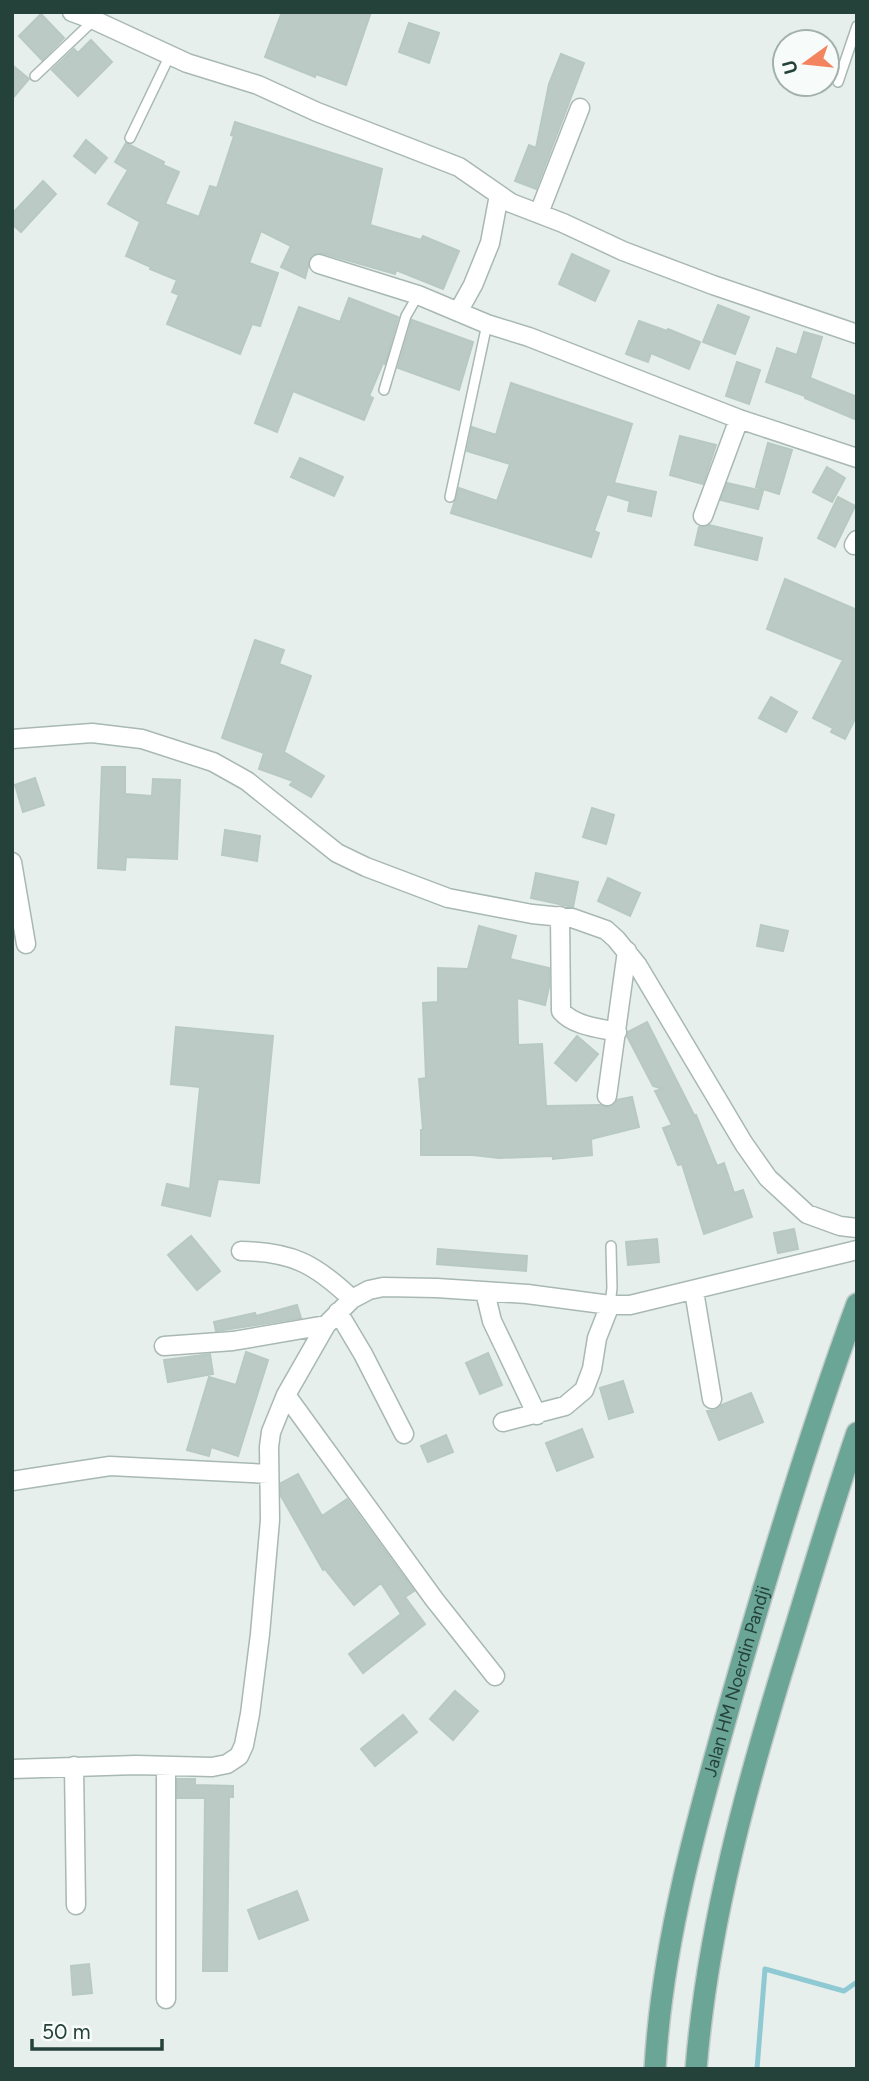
<svg xmlns="http://www.w3.org/2000/svg" width="869" height="2081" viewBox="0 0 869 2081" font-family="Figtree,sans-serif">
  <style>
    .lines { fill: none; stroke-linecap: round; stroke-linejoin: round }
    .stream { stroke: #8ec9d4; stroke-width: 5 }
    .building { fill: #bbcac4; stroke: #b8c9c2; stroke-width: 2 }
    .service-casing { stroke: #a8b8b2; stroke-width: 12 }
    .minor-casing { stroke: #a8b8b2; stroke-width: 21 }
    .primary-casing { stroke: #c2cac8; stroke-width: 24 }
    .service { stroke: #fff; stroke-width: 9 }
    .minor { stroke: #fff; stroke-width: 18 }
    .primary { stroke: #6aa596; stroke-width: 21 }
    .labels { text-anchor: middle; dominant-baseline: central; stroke-width: 6; stroke-linejoin: round; paint-order: stroke }
    .street-label { font-size: 18px; fill: #24423a; stroke: #f7fbf9 }
  </style>
  <rect width="100%" height="100%" fill="#e6efeb"/>
  <g class="lines">
    <!-- stream -->
    <path class="stream" d="M757,2069l8,-100 79,22 13,-9"/>
  </g>
  <!-- building -->
  <path class="building" d="M282,12h89l-25,73 -30,-11 -1,3 -50,-20z
    M41,14l23,24 -22,22 -23,-24z
    M409,23l30,10 -10,30 -30,-11z
    M91,40l21,22 -34,34 -26,-26 22,-21 4,4z
    M561,54l23,9 -48,126 -21,-8 14,-36 7,3 13,-64z
    M12,65l17,14 -17,20z
    M235,122l147,47 -12,56 51,15 2,-4 36,15 -16,38 -47,-19 -1,4 -73,-21 -11,3 -6,22 -24,-11 10,-21 -30,-15 -12,32 29,10 -18,53 -8,-2 -12,30 -73,-30 12,-29 -7,-3 5,-12 -27,-11 1,-2 -25,-11 14,-34 -32,-18 20,-34 -13,-8 11,-19 38,19 -1,3 16,7 -14,32 34,13 11,-31 7,2 17,-52 -3,-1z
    M86,140l21,18 -12,15 -21,-17z
    M43,181l13,13 -35,38 -9,-8v-10z
    M572,254l37,17 -14,30 -36,-17z
    M349,298l49,19 -13,47 -2,-1 -14,33 4,2 -9,22 -71,-29 -16,41 -22,-9 44,-116 41,15z
    M718,305l31,12 -14,37 -32,-12z
    M412,320l61,22 -14,48 -61,-22z
    M639,321l28,10 1,-2 32,13 -11,27 -38,-16 -3,9 -22,-8z
    M804,332l18,5 -12,41 47,19v23l-52,-22v-2l-39,-14 11,-34 20,7z
    M737,362l23,8 -11,34 -23,-8z
    M511,383l121,41 -18,59 42,9 -5,24 -23,-5 2,-10 -23,-7 -13,37 5,2 -8,24 -140,-44 8,-25 38,13 13,-37 -43,-13 5,-24 24,8z
    M680,436l36,9 -13,39 -33,-9z
    M768,443l24,7 -13,44 -23,-7z
    M300,458l43,19 -9,19 -43,-19z
    M827,467l18,11 -13,24 -19,-10z
    M727,483l36,8 -5,18 -37,-9z
    M838,497l17,9 -20,41 -17,-9z
    M709,525l53,13 -5,22 -62,-15 4,-18z
    M785,579l72,31v105l-12,24 -14,-7 2,-4 -20,-10 30,-58 -76,-31z
    M255,640l29,10 -5,14 32,12 -27,76 40,24 -13,21 -21,-12 3,-4 -34,-12 5,-16 -42,-15z
    M771,697l26,15 -11,20 -27,-14z
    M102,767h23v27l27,2 1,-17 27,1 -3,79 -51,-2 -1,13 -27,-2z
    M35,778l9,27 -21,7 -8,-27z
    M592,808l22,7 -8,29 -23,-7z
    M225,830l35,6 -3,25 -35,-6z
    M536,873l42,9 -5,25 -42,-9z
    M608,878l32,15 -10,23 -32,-15z
    M761,925l27,6 -5,20 -26,-5z
    M479,926l37,10 -6,23 39,9v19l-4,18 -28,-7 1,47 24,-1 4,62 55,-1 5,2 6,-1 5,-6 15,-3 7,30 -48,12 1,16 -39,4v-3l-54,2 -26,-3h-52v-25h2l-4,-51 7,-1 -3,-75 15,-1v-34l30,1z
    M647,1022l47,93h2l21,51 7,-3 10,30 9,-3 9,27 -48,17 -22,-70 -4,1 -15,-37 9,-3 -17,-34 8,-2 -10,-3 -26,-50 1,-4z
    M176,1027l97,9 -14,147 -41,-4 -8,37 -48,-11 5,-21 23,5 10,-102 -29,-3z
    M577,1036l21,18 -22,27 -21,-18z
    M794,1229l4,20 -20,4 -4,-20z
    M191,1236l29,35 -23,19 -29,-35z
    M657,1239l2,23 -31,3 -2,-23z
    M438,1249l89,7 -1,15 -89,-7z
    M297,1305l4,13 -85,13 -2,-9 41,-9 1,3z
    M246,1352l22,8 -30,96 -27,-9 -2,9 -22,-6 22,-73 27,8z
    M488,1353l14,32 -22,9 -14,-31z
    M210,1354l3,20 -45,8 -4,-22z
    M623,1381l10,31 -24,7 -9,-31z
    M751,1393l12,29 -44,18 -12,-29 8,-1 7,-5z
    M582,1429l11,28 -36,14 -11,-28z
    M446,1435l7,17 -25,10 -7,-16z
    M298,1474l24,42 25,-17 67,92 -9,6 20,27 -62,49 -14,-19 52,-40 -20,-31 -27,22 -29,-36 -2,1 -42,-74v-13z
    M455,1691l23,20 -25,29 -23,-21z
    M403,1715l14,17 -42,34 -14,-17z
    M177,1779h18v6l38,1v11h-4l-2,174h-24l2,-173h-28z
    M297,1891l11,29 -49,19 -11,-29z
    M89,1964l3,29 -19,2 -2,-29z"/>
  <g class="lines">
    <defs>
      <path id="service" d="M35,76l59,-56
        M838,82l19,-56
        M130,138l40,-83
        M384,390l22,-74 12,-21
        M450,497l37,-173
        M610,1305l2,-17 -1,-42"/>
      <path id="minor" d="M72,12l22,8 93,43 71,22 59,27 142,55 52,36 52,20 60,28 90,34 144,49
        M539,213l41,-105
        M319,264l99,31 69,29 42,13 210,82 118,39
        M458,312l15,-27 17,-42 9,-48
        M703,516l36,-97
        M854,545l3,-5
        M12,739l80,-6 50,6 71,23 34,19 90,72 29,14 82,31 84,16 40,4 34,12 10,9 22,27 106,178 24,34 39,36 33,12 17,2
        M12,862l14,82
        M560,916l1,95c13,15 38,17 56,21
        M607,1096l20,-145
        M241,1251c52,1 74,13 111,48
        M694,1291l18,108
        M485,1292l7,29 45,94
        M338,1312l25,42 41,80
        M164,1346l69,-5 93,-16
        M286,1395l148,204 61,77
        M503,1422l62,-16 19,-16 8,-21 5,-31 13,-33
        M12,1481l98,-15 159,8
        M74,1766l2,139
        M166,1767v232
        M12,1769l124,-4 76,2 15,-3 12,-8 5,-11 6,-31 10,-80 10,-114 -1,-73 2,-15 15,-37 40,-70 26,-26 17,-9 14,-3 54,1 90,6 83,11h20l227,-55"/>
      <g id="primary">
        <path id="s1" d="M655,2069c7,-126 42,-249 76,-369 38,-133 78,-266 126,-396"/>
        <path d="M696,2069c12,-145 51,-286 94,-424 22,-71 43,-142 67,-212"/>
      </g>
    </defs>
    <!-- service casing -->
    <use href="#service" class="service-casing"/>
    <!-- minor casing -->
    <use href="#minor" class="minor-casing"/>
    <!-- primary casing -->
    <use href="#primary" class="primary-casing"/>
    <!-- service -->
    <use href="#service" class="service"/>
    <!-- minor -->
    <use href="#minor" class="minor"/>
    <!-- primary -->
    <use href="#primary" class="primary"/>
  </g>
  <g class="labels">
    <!-- street labels -->
    <g class="street-label">
      <text stroke="none"><textPath href="#s1" startOffset="397">Jalan HM Noerdin Pandji</textPath></text>
    </g>
  </g>
  <!-- border -->
  <rect width="869" height="2081" fill="none" stroke="#24423a" stroke-width="28"/>
  <!-- north arrow -->
  <g transform="translate(806 63) rotate(255)"><circle r="33" fill="#f7fbf9" stroke="#a3b1ad" stroke-width="2"/>
  <path d="M0-5L12 26L0 18L-12 26Z" fill="#f4845f"/>
  <text y="-10" font-size="19" font-weight="bold" text-anchor="middle" fill="#24423a">U</text>
  </g>
  <!-- scale -->
  <path d="M32 2039v10h130v-10" fill="none" stroke="#24423a" stroke-width="3.5"/>
  <text x="42" y="2039" font-size="21" fill="#24423a" stroke="#f7fbf9" stroke-width="5" paint-order="stroke">50 m</text>
</svg>
